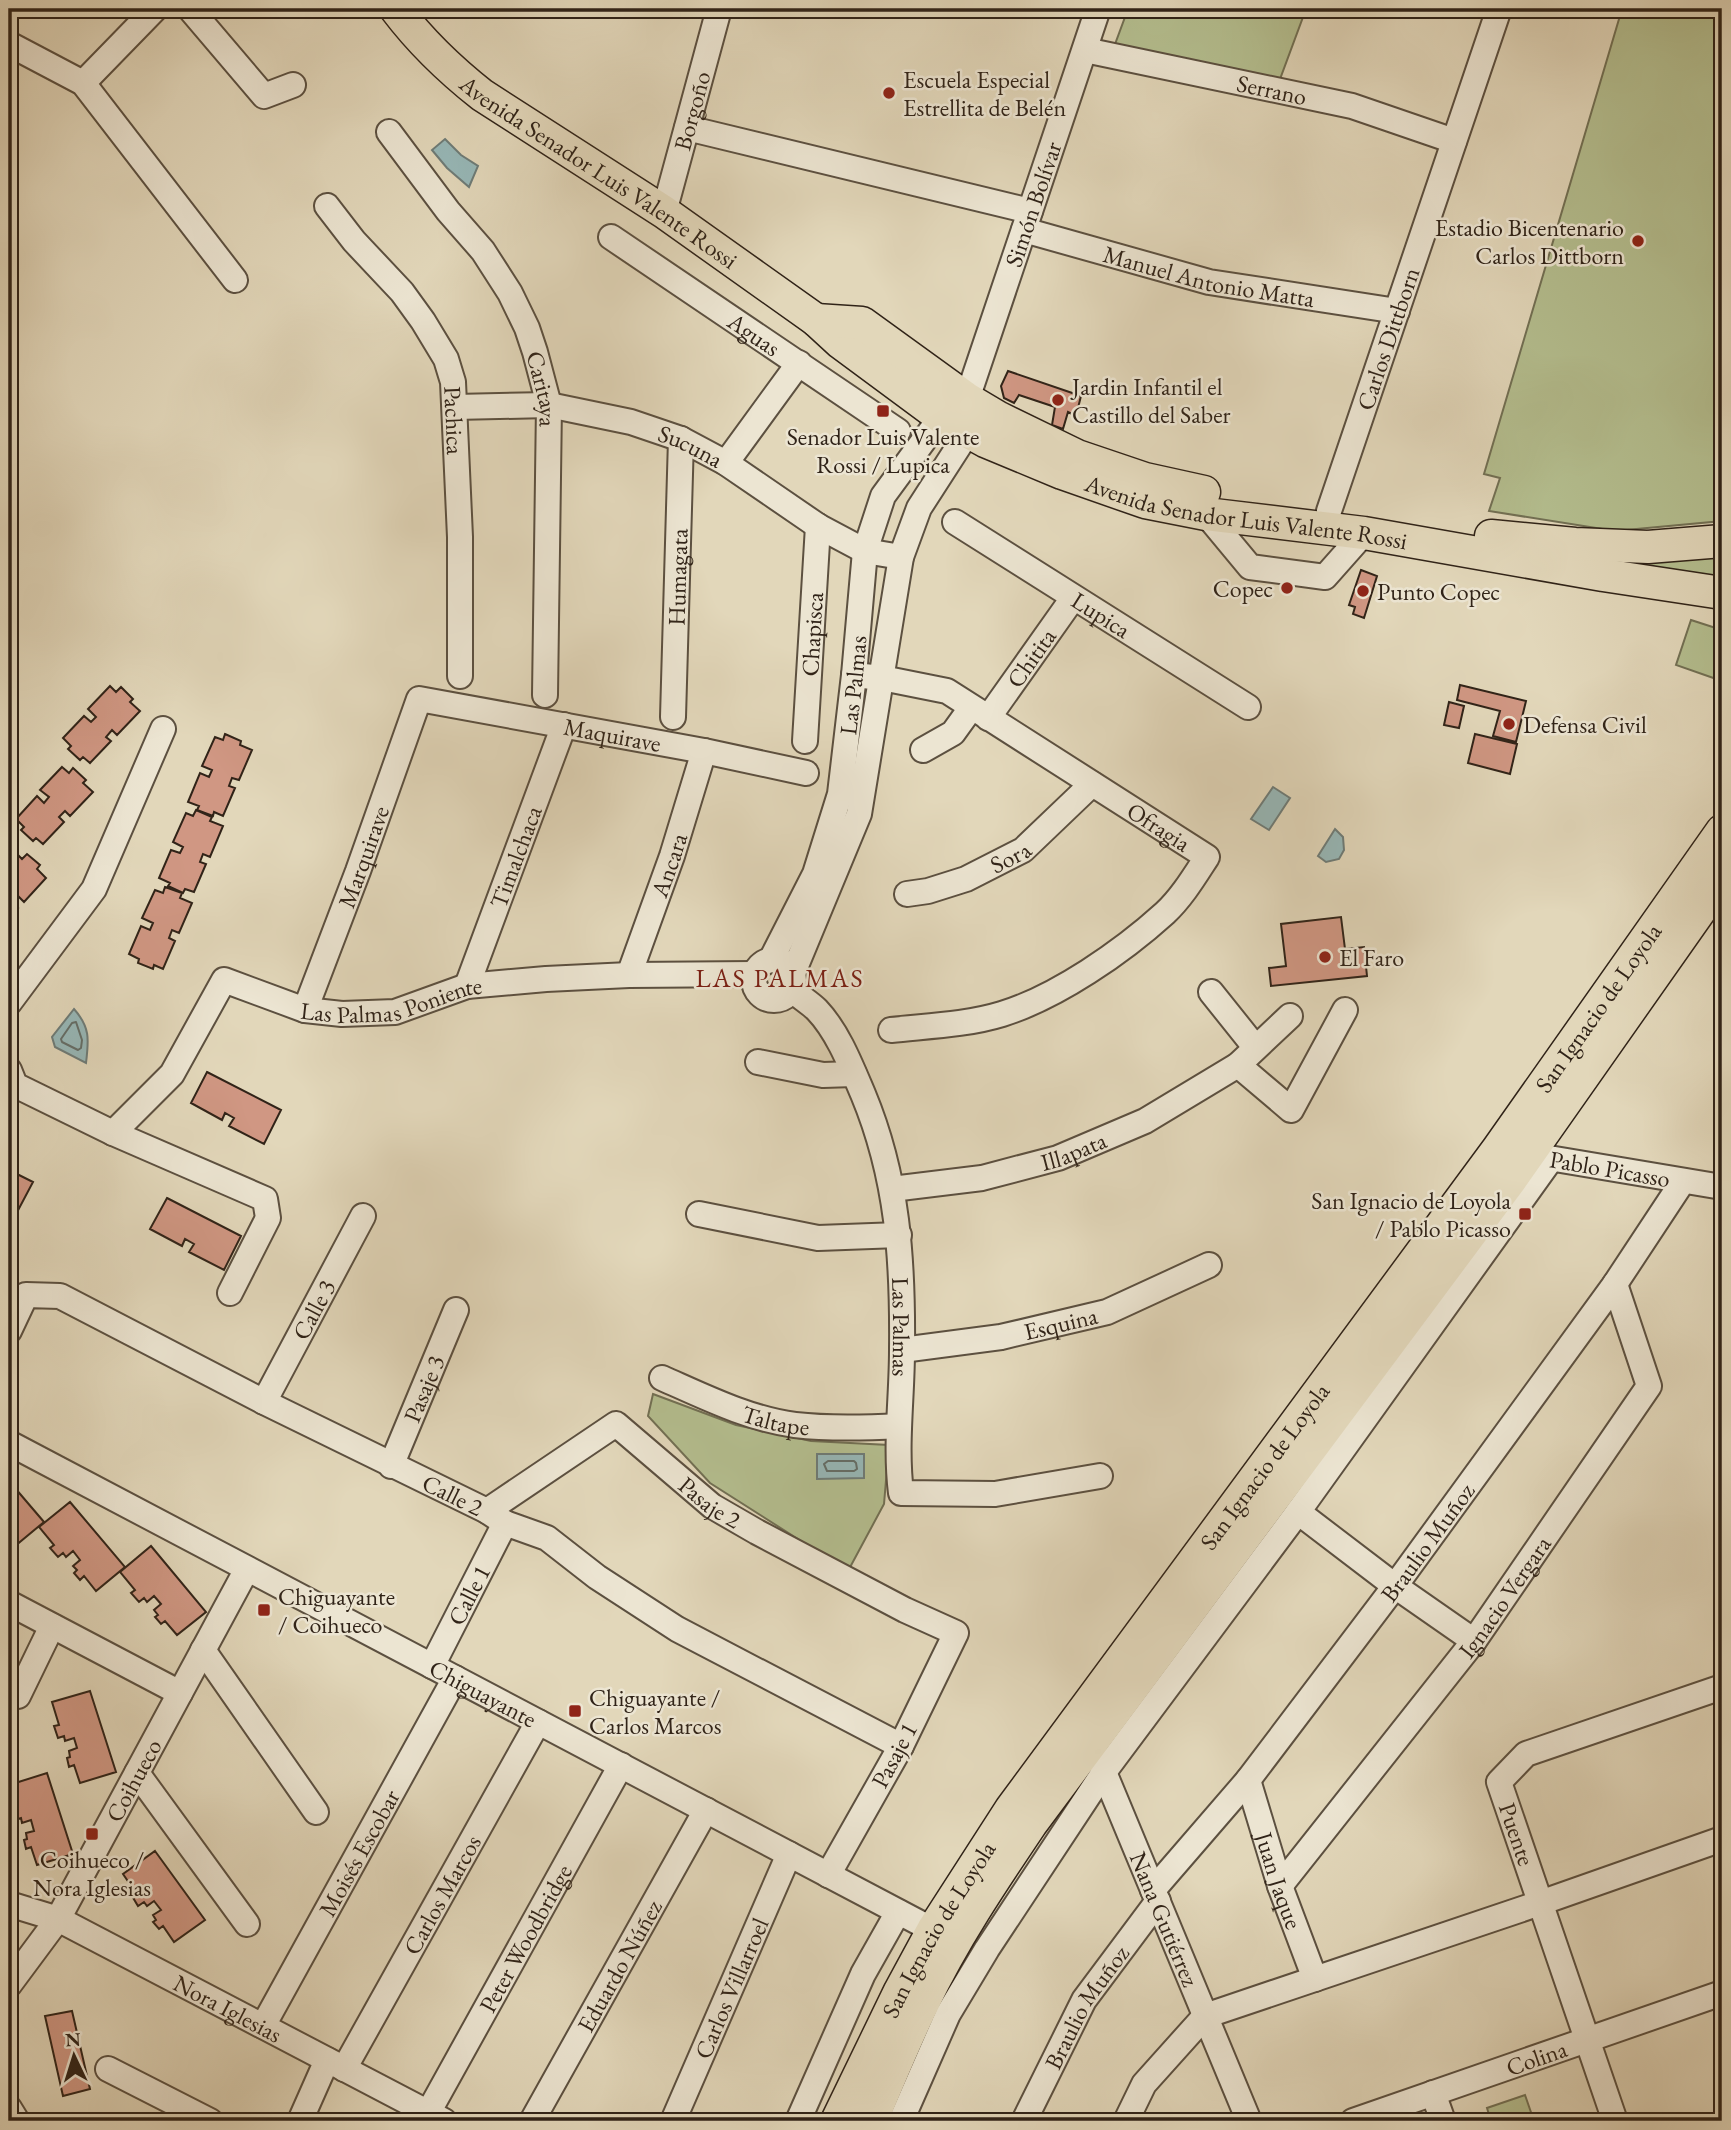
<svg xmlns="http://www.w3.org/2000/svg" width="1731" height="2130" viewBox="0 0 1731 2130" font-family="'EB Garamond',serif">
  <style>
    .green { fill: #b4be8f; stroke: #727054; stroke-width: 2 }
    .water { fill: #97b8b8; stroke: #6e7c78; stroke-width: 2 }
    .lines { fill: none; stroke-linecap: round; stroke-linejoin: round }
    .shore { stroke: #646e68; stroke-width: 2 }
    .building { fill: #d09783; stroke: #302318; stroke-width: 2 }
    .minor-casing { stroke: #5c5040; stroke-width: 28 }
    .major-casing { stroke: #302318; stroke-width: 35 }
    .minor { stroke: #ece5d2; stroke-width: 24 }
    .major { stroke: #e2d7ba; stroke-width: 32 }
    .poi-dot { fill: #8f2418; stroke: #ece5d2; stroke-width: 2.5 }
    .labels { text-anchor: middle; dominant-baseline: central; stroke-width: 5; stroke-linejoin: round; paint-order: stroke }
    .poi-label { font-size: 24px; fill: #302318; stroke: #ece5d2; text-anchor: start }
    .street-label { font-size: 24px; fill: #302318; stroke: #ece5d2 }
    .neighbourhood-label { font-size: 26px; letter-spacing: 2px; fill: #7a1f14; stroke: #ece5d2 }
  </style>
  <rect width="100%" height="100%" fill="#e2d7ba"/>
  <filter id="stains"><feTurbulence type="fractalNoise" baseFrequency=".00286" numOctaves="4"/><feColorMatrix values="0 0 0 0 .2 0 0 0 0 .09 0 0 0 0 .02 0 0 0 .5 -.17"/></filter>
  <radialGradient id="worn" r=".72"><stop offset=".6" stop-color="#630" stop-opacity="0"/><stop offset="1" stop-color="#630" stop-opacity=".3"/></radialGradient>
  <!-- green -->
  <path class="green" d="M1128,9h178l-26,70 -166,-32z
    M1622,9h100v512l-107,10 -126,-20 11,-33 -16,-4z
    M1722,553v25l-103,-14 1,-6z
    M1691,620l31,10v51l-46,-16z
    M653,1394l83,31 75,16 78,4 -5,59 -36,67 -138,-88 -62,-67z
    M1525,2095l9,26h-43l-4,-13z"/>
  <!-- water -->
  <path class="water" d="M445,139l16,16 17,11 -9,21 -22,-19 -15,-18z
    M1273,787l17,11 -21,32 -18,-11z
    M1335,829l8,8 1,13 -5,9 -13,3 -8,-6z
    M74,1009c16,18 15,30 12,54l-31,-16 -3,-10z
    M817,1454h47v24l-47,1z"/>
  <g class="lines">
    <!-- shore -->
    <path class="shore" d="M76,1022l6,18 -1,8 -3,2 -16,-8 -1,-3 11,-16z
      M828,1461h26l2,2 1,6 -3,2h-27l-3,-7z"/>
  </g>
  <!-- building -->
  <path class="building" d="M1008,371l73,25 -5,20 -8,-4 -5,17 -11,-4 3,-18 -36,-12 -5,8 -10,-5 -3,-12z
    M1361,570l16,6 -13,42 -11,-4 2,-7 -6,-2z
    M1460,685l66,16 -10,41 -23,-6 7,-25 -43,-11z
    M110,686l6,6 5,-5 12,12 -3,3 10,9 -23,24 -5,-5 -6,7 5,4 -21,22 -7,-6 -3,3 -12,-11 3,-3 -8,-8 21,-22 7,6 5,-5 -8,-8z
    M1449,702l15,4 -5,22 -15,-3z
    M225,734l16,7 -1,4 12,5 -13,30 -7,-2 -3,8 6,2 -12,28 -9,-4 -1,4 -16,-6 2,-4 -11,-4 12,-29 9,4 3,-7 -10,-4 13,-29 8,3z
    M1475,734l42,10 -7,30 -42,-11z
    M62,767l7,6 4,-5 13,12 -3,3 10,9 -23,24 -5,-5 -6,6 5,5 -21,22 -7,-6 -3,3 -12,-11 3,-3 -8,-8 21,-23 7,7 5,-6 -9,-7z
    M196,810l16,7 -2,4 13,5 -13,31 -7,-3 -3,8 6,2 -12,28 -9,-3 -2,4 -15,-7 2,-3 -11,-5 12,-28 9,3 3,-6 -10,-5 13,-29 7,3z
    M16,853l6,6 5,-5 13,11 -3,4 9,9 -22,24 -5,-5 -6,6 5,5 -9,9v-57z
    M165,887l17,6 -2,5 12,5 -13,30 -7,-3 -3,8 6,3 -12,28 -9,-4 -1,4 -15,-6 1,-4 -10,-5 12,-28 9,4 3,-7 -11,-5 13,-28 8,3z
    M1341,917l4,32 19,-2 3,29 -96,10 -2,-18 17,-2 -5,-42z
    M207,1072l74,38 -17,34 -35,-18 5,-8 -9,-5 -3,7 -31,-17z
    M9,1170l24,12 -18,34 -6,-4z
    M167,1198l74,38 -17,34 -35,-18 5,-8 -9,-5 -3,7 -32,-17z
    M9,1481l35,41 -29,24 -6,-7z
    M70,1502l55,65 -29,24 -12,-15 -4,4 -6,-7 3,-3 -4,-4 7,-6 -7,-9 -7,6 -3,-4 -5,4 -8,-9 4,-3 -15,-18z
    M151,1546l55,66 -29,23 -12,-14 -4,3 -6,-7 3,-2 -4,-5 7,-6 -7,-8 -7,6 -3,-4 -5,4 -8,-9 4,-3 -15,-18z
    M90,1691l26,81 -36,11 -6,-18 -5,2 -2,-9 3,-1 -1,-6 8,-3 -3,-10 -9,3 -1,-5 -6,2 -4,-12 5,-1 -7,-23z
    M47,1773l26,81 -36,11 -6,-18 -5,2 -2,-9 3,-1 -1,-6 8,-2 -3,-11 -9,3 -1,-5 -6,2 -4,-12 5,-1 -7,-22z
    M155,1851l50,69 -31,22 -11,-16 -4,3 -6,-7 3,-2 -3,-5 8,-5 -7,-9 -7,5 -3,-4 -6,4 -6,-10 4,-3 -13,-19z
    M72,2011l18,78 -27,7 -18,-80z"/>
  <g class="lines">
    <defs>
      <g id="minor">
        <path d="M190,9l74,87 29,-11"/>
        <path d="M9,44l74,39 152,197"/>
        <path id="s1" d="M1085,50l267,56 102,35"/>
        <path d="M83,83l72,-74"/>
        <path d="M687,128l343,83"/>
        <path id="s2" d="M389,132l59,79 35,40 27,42 17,35 8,24 14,53 -4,290"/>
        <path id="s3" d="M327,206l27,35 48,51 21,29 23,38 7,23 7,155v139"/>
        <path id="s4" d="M664,212l55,-203"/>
        <path id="s5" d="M1024,230l185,52 188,29"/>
        <path id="s6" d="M611,237l287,194"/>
        <path id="s7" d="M455,407l94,-2 82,17 50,17 45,24 92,63 47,25 36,6"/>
        <path d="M726,463l73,-100"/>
        <path id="s8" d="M1329,511l170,-502"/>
        <path d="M1206,514l44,53 75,10 39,-44"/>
        <path id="s9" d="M955,522l293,185"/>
        <path id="s10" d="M854,675l28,3 65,13 260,166c-13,20 -25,40 -42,56 -43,39 -108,84 -163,101 -36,11 -74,12 -111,16"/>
        <path id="s11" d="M673,717l8,-278"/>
        <path id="s12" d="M988,718l85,-120"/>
        <path id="s13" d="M805,741l13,-215"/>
        <path d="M923,750l30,-17 18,-25"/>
        <path id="s14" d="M907,894l21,-3 38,-12 57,-29 69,-66"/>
        <circle cx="774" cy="980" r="20"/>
        <path id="s15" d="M771,960l44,-86 25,-80 14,-119 11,-124 18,-55 58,-79 14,-10"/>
        <path id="s16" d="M793,973l66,-159 42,-257 18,-49 49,-76 -1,-33 131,-390"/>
        <path id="s17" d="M629,975l43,-119 32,-105"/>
        <path id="s18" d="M467,986l97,-261"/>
        <path id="s19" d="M792,990c8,7 18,13 25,20 21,22 34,56 46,84 35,84 40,166 39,256 0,48 -7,95 -1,143l94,1 105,-18"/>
        <path d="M1211,992l44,55"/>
        <path d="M9,1003l85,-114 69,-160"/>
        <path id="s20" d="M305,1010l53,-139 61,-172 285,52 102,22"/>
        <path d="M758,1062l65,13 31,-1"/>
        <path d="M1238,1065l53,45 54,-100"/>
        <path d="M9,1070l6,15 98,48 152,66 3,19 -38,75"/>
        <path id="s21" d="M113,1133l59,-59 52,-94 81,30 37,4 53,-2 72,-26 22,-2 57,-5 83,-4 125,-1"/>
        <path id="s22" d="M1537,1156l185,31"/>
        <path id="s23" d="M892,1189l90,-11 76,-20 87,-37 93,-56 52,-49"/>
        <path d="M699,1214l119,24 81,-3"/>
        <path id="s24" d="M9,1331l17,-36 34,1 204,106 223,109 18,12 42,15 50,39 80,52 224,117"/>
        <path id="s25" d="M902,1350l99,-13 106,-25 102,-47"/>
        <path id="s26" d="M662,1378c43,19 87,41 133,47 35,4 69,3 104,1"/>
        <path id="s27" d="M264,1402l99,-186"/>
        <path id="s28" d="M9,1443l924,487 12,9"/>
        <path id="s29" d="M391,1466l65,-156"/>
        <path id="s30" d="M487,1511l129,-87 96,82 45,26 148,78 51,23 -55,113 -73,129"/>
        <path d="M1298,1512l97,74 79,55"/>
        <path d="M9,1603l171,90"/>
        <path d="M203,1650l113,162"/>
        <path id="s31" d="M432,1666l73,-143"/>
        <path d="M18,1696l34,-70"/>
        <path id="s32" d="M1099,1760l150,361"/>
        <path d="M137,1773l110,151"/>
        <path id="s33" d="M1248,1780l32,106 35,93"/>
        <path id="s34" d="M1280,1886l194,-245 175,-255 -34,-102"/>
        <path id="s35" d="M1153,1890l95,-110 147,-194 220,-302 68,-103"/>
        <path id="s36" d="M9,1904l49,15 386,202"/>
        <path id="s37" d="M9,1985l49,-66 189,-350"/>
        <path id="s38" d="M263,2026l192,-348"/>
        <path d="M108,2069l102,52"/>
        <path id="s39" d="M344,2069l194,-347"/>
        <path d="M1433,2093l10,28"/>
        <path d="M9,2108l8,13"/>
        <path id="s40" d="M428,2113l193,-348"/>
        <path d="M300,2121l27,-61"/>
        <path id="s41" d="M532,2121l174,-311"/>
        <path id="s42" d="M673,2121l116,-267"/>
        <path d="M798,2121l65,-147 35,-62"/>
        <path d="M901,2121l47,-107 39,-65 117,-177 194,-260 253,-353"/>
        <path id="s43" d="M1024,2121l60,-121 74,-99"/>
        <path d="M1126,2121l18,-37 61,-68 335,-113 182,-64"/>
        <path id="s44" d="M1353,2121l369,-128"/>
        <path d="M1615,2121l-116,-339 27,-28 196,-67"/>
      </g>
      <g id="major">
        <path id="s45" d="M396,9c25,33 53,60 86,86l182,117 152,108 25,23 100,74 44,24 77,32 83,29 61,12 158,19 239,42 119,18"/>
        <path d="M816,320l46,3 105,76 32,19 78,38 68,23 59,13"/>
        <path d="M1491,536l84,8 73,3 74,-6"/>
        <path id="s46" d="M837,2121l63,-130 33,-61 78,-121 487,-660 224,-318"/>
        <path d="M871,2121c17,-39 33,-79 52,-118 30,-63 69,-121 108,-179l478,-642 213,-303"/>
      </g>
    </defs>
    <!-- minor casing -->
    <use href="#minor" class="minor-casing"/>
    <!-- major casing -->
    <use href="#major" class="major-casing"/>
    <!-- minor -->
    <use href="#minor" class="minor"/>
    <!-- major -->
    <use href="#major" class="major"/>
  </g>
  <!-- markers -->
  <g class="poi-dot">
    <circle cx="889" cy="93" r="7"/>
    <circle cx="1638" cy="241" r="7"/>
    <circle cx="1058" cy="400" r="7"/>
    <rect x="876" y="404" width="14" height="14" rx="3.5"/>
    <circle cx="1287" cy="588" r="7"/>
    <circle cx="1363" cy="591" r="7"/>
    <circle cx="1509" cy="724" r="7"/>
    <circle cx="1325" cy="957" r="7"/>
    <rect x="1518" y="1207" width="14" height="14" rx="3.5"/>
    <rect x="257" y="1603" width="14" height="14" rx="3.5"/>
    <rect x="568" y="1704" width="14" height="14" rx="3.5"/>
    <rect x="85" y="1827" width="14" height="14" rx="3.5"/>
  </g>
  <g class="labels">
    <!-- poi labels -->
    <g class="poi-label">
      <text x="903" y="79">Escuela Especial<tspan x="903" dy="28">Estrellita de Belén</tspan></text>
      <text x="1624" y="227" text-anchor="end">Estadio Bicentenario<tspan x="1624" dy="28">Carlos Dittborn</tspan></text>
      <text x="1072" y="386">Jardin Infantil el<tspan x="1072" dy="28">Castillo del Saber</tspan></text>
      <text x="883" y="436" text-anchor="middle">Senador Luis Valente<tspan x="883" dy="28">Rossi / Lupica</tspan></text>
      <text x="1273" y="588" text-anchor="end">Copec</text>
      <text x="1377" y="591">Punto Copec</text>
      <text x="1523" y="724">Defensa Civil</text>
      <text x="1339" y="957">El Faro</text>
      <text x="1511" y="1200" text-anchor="end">San Ignacio de Loyola<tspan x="1511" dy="28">/ Pablo Picasso</tspan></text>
      <text x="278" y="1596">Chiguayante<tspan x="278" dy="28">/ Coihueco</tspan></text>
      <text x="589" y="1697">Chiguayante /<tspan x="589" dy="28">Carlos Marcos</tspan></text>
      <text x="92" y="1859" text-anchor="middle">Coihueco /<tspan x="92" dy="28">Nora Iglesias</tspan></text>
    </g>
    <!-- street labels -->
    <g class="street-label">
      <text stroke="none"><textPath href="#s1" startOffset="191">Serrano</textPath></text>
      <text stroke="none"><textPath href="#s4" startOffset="105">Borgoño</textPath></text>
      <text stroke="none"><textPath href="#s45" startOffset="262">Avenida Senador Luis Valente Rossi</textPath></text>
      <text stroke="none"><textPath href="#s16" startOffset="814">Simón Bolívar</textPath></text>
      <text stroke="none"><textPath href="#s5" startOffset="191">Manuel Antonio Matta</textPath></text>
      <text stroke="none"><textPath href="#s6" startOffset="173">Aguas</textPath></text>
      <text stroke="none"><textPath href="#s8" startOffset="182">Carlos Dittborn</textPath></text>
      <text stroke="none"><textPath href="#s2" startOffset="304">Caritaya</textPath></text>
      <text stroke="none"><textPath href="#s3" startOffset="257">Pachica</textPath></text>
      <text stroke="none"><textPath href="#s7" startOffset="242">Sucuna</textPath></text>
      <text stroke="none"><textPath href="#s45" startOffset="1006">Avenida Senador Luis Valente Rossi</textPath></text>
      <text stroke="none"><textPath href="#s11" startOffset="140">Humagata</textPath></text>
      <text stroke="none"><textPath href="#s9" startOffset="173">Lupica</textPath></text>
      <text stroke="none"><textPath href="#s13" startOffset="107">Chapisca</textPath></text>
      <text stroke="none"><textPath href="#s12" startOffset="74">Chitita</textPath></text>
      <text stroke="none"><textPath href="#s15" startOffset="290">Las Palmas</textPath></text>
      <text stroke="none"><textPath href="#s20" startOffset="528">Maquirave</textPath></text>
      <text stroke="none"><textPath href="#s10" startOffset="346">Ofragia</textPath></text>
      <text stroke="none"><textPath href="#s14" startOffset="110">Sora</textPath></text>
      <text stroke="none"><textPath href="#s20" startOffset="164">Marquirave</textPath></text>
      <text stroke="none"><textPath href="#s18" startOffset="138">Timalchaca</textPath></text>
      <text stroke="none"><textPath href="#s17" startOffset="117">Ancara</textPath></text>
      <text stroke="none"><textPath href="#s21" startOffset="366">Las Palmas Poniente</textPath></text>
      <text stroke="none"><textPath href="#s46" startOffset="1351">San Ignacio de Loyola</textPath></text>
      <text stroke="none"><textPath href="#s23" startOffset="186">Illapata</textPath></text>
      <text stroke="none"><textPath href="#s22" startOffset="74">Pablo Picasso</textPath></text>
      <text stroke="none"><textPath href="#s27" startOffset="105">Calle 3</textPath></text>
      <text stroke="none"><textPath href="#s25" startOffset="161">Esquina</textPath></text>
      <text stroke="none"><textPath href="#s19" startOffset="366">Las Palmas</textPath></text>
      <text stroke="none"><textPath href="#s29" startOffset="84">Pasaje 3</textPath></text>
      <text stroke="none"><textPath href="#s26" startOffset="122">Taltape</textPath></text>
      <text stroke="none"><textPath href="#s46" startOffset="784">San Ignacio de Loyola</textPath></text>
      <text stroke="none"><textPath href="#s24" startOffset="514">Calle 2</textPath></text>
      <text stroke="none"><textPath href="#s30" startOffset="278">Pasaje 2</textPath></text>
      <text stroke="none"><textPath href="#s35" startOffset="443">Braulio Muñoz</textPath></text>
      <text stroke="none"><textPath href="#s31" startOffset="80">Calle 1</textPath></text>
      <text stroke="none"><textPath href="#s34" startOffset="366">Ignacio Vergara</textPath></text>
      <text stroke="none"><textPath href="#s28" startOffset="536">Chiguayante</textPath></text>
      <text transform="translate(894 1755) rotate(-62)">Pasaje 1</text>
      <text stroke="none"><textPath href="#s37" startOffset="240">Coihueco</textPath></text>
      <text transform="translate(1517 1834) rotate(71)">Puente</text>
      <text stroke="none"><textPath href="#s38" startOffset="198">Moisés Escobar</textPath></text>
      <text stroke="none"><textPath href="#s33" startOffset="105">Juan Jaque</textPath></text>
      <text stroke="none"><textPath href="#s39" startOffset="200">Carlos Marcos</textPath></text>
      <text stroke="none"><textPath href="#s32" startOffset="172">Nana Gutiérrez</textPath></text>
      <text stroke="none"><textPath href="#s46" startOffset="217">San Ignacio de Loyola</textPath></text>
      <text stroke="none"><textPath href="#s40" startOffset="200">Peter Woodbridge</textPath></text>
      <text stroke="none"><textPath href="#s41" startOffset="178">Eduardo Núñez</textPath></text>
      <text stroke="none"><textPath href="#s42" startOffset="145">Carlos Villarroel</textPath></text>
      <text stroke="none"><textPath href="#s36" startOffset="243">Nora Iglesias</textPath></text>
      <text stroke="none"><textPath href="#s43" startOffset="130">Braulio Muñoz</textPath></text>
      <text stroke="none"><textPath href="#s44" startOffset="194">Colina</textPath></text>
    </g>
    <!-- neighbourhood labels -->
    <g class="neighbourhood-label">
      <text x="780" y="978">LAS PALMAS</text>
    </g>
  </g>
  <!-- margin -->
  <rect width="1731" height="2130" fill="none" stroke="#e2d7ba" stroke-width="35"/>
  <rect x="10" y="10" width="1710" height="2109" fill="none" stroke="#302318" stroke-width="3.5"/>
  <rect x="18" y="18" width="1696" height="2095" fill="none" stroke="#302318" stroke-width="2"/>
  <!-- north arrow -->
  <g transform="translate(74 2056) rotate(356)" stroke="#ece5d2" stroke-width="5" paint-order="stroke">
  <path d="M0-5L12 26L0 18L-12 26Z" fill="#302318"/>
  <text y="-10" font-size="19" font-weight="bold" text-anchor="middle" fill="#302318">N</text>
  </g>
  <rect width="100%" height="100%" filter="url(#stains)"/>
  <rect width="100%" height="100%" fill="url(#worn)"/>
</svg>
